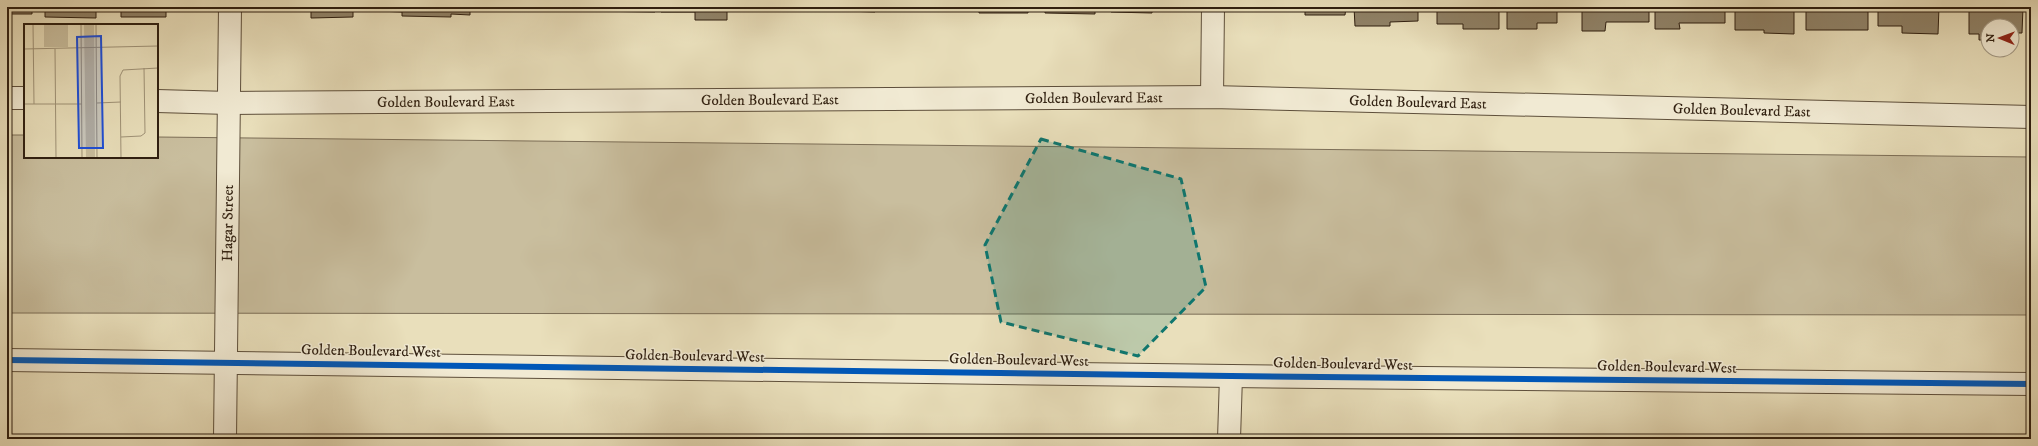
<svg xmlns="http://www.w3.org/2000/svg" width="2038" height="446" viewBox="0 0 2038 446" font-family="'IM FELL DW Pica',serif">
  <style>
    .green { fill: #c9be9e; stroke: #7c6e57 }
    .building { fill: #908369; stroke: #2f1f10 }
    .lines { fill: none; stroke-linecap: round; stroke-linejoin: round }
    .minor-casing { stroke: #5e4f3b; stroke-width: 24 }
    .minor { stroke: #f1ead3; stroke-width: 22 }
    .cycleway-casing { stroke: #f1ead3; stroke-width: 8 }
    .cycleway { stroke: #0057b8; stroke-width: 6 }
    .marked { fill: #0f766e; fill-opacity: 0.2; stroke: #0f766e; stroke-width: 3; stroke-dasharray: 8 5; stroke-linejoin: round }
    .labels { text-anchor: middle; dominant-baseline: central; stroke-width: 3; stroke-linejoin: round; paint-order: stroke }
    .street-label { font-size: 15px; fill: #2f1f10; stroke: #f1ead3 }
    .inset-road { fill: none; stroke: #9f9277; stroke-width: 1 }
    .view { fill: #1d4ed8; fill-opacity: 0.15; stroke: #1d4ed8; stroke-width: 2 }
    .inset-edge { fill: none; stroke: #2f1f10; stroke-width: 2 }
  </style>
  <rect width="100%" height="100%" fill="#e9dfbb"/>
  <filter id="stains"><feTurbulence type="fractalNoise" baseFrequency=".005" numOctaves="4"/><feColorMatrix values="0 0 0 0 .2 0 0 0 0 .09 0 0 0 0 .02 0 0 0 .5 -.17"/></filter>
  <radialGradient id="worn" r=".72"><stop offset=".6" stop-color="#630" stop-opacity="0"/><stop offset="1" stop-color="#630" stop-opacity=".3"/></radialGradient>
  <!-- green -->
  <path class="green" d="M7,135h18v22h132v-20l1874,20v158l-2024,-2z"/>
  <!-- building -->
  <path class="building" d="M7,7h25v7h-25z
    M45,7h51v11l-51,-1z
    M121,7h45v10h-45z
    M311,7h42v10l-42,1z
    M377,7h93v8l-19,-1v3l-49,-1v-4l-25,-1z
    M536,7h32v2h-32z
    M585,7h70v5l-70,-1z
    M661,7h66v13h-32v-8h-34z
    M815,7h60v5l-61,-2z
    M889,7h25v2l-25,1z
    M979,7h49v6h-49z
    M1045,7h50v7l-50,-1z
    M1112,7h40v6l-41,-1z
    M1305,7h41l-1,8h-40z
    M1354,7h64v14l-28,1v4h-35z
    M1437,7h62v22h-36v-5h-26z
    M1507,7h50v16h-20v6h-30z
    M1582,7h67v15h-43l-1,9h-23z
    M1655,7h70v16h-46l1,6h-25z
    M1735,7h59v27l-30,-1v-3h-29z
    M1806,7h62v23h-62z
    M1878,7h61l-1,27 -36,-1v-7h-24z
    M1969,7h54l-1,26h-10v-7h-24v14h-9v-6h-10z"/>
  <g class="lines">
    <defs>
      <g id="minor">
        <path d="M1212,97l1,-90"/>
        <path d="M7,98h18"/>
        <path id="s1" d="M157,101l72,2 983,-6 819,20"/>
        <path d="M7,360l1224,16 800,8"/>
        <path id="s2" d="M225,439l5,-432"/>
        <path d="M1229,439l2,-63"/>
      </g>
    </defs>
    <!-- minor casing -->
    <use href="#minor" class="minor-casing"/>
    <!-- minor -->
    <use href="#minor" class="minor"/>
    <defs>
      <path id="cycleway" d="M7,360l1224,16 800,8"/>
    </defs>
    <!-- cycleway casing -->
    <use href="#cycleway" class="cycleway-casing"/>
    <!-- cycleway -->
    <use href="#cycleway" class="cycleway"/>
  </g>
  <!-- marked area -->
  <path class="marked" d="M1041,139l140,40 25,108 -68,69 -137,-34 -16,-77z"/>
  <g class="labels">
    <!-- street labels -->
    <g class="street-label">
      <text stroke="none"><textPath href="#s1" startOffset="937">Golden Boulevard East</textPath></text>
      <text stroke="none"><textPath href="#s1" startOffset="613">Golden Boulevard East</textPath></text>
      <text stroke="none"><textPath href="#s1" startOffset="289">Golden Boulevard East</textPath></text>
      <text stroke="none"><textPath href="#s1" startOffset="1261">Golden Boulevard East</textPath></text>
      <text stroke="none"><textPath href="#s1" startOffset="1585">Golden Boulevard East</textPath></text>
      <text stroke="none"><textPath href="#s2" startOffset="216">Hagar Street</textPath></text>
      <text transform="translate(371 351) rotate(1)">Golden Boulevard West</text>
      <text transform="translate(695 356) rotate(1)">Golden Boulevard West</text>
      <text transform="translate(1019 360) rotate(1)">Golden Boulevard West</text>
      <text transform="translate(1343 364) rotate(1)">Golden Boulevard West</text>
      <text transform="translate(1667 367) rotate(1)">Golden Boulevard West</text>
    </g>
  </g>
  <!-- overview -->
  <g transform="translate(24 24)">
    <rect width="134" height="134" fill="#e9dfbb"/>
    <path d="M20,0h24v23h-24zM60,0h10l1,134h-9z" fill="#c9be9e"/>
    <path class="inset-road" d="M9,0l1,80M57,0l1,134M72,0l1,134M0,25l134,-3M31,25l1,109M73,79l24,-1M0,80h58M97,113l20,-1 4,-3 -1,-65M97,134l-1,-82 3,-6 35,-2"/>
    <path class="view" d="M77,12l2,112h-24l-2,-111z"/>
    <rect width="134" height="134" class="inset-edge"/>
  </g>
  <!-- margin -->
  <rect width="2038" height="446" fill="none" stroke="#e9dfbb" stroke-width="24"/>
  <rect x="8" y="8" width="2022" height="430" fill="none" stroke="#2f1f10" stroke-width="2"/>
  <rect x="12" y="12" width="2014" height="422" fill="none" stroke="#2f1f10"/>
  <!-- north arrow -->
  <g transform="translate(2000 38) rotate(271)"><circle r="19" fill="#f1ead3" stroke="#a39985"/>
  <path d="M0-3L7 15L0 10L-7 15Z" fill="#8f2418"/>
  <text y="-6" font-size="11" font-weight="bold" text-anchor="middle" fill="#2f1f10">N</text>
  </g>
  <rect width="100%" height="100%" filter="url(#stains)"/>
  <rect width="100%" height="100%" fill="url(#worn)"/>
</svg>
